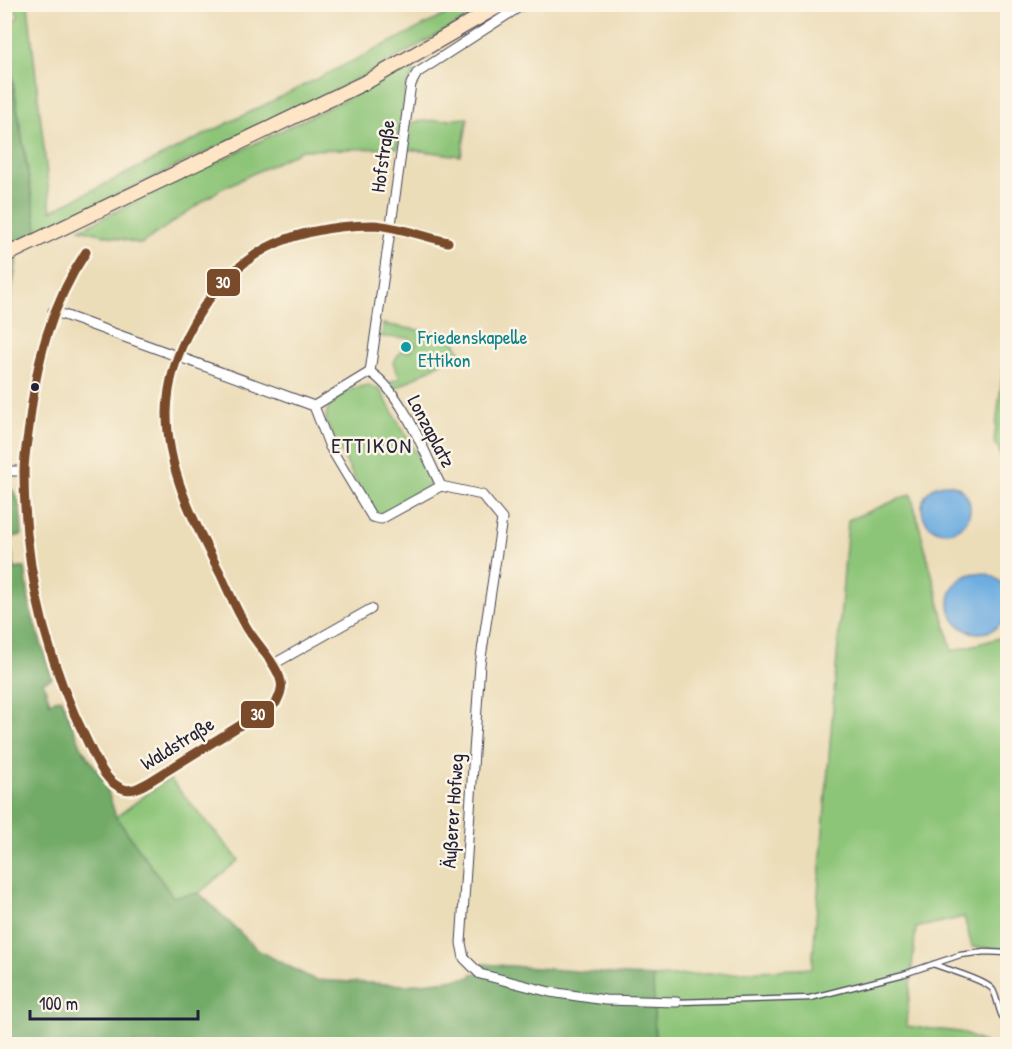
<svg xmlns="http://www.w3.org/2000/svg" width="1012" height="1049" viewBox="0 0 1012 1049" font-family="'Patrick Hand',sans-serif">
  <style>
    .green { fill: #8dc578; stroke: #58745a; stroke-width: 1.5 }
    .forest { fill: #72aa68; stroke: #4a6652; stroke-width: 1.5 }
    .water { fill: #6eade1; stroke: #48688e; stroke-width: 1.5 }
    .lines { fill: none; stroke-linecap: round; stroke-linejoin: round }
    .lane-casing { stroke: #403e4e; stroke-width: 7 }
    .street-casing { stroke: #403e4e; stroke-width: 11 }
    .secondary-casing { stroke: #403e4e; stroke-width: 16 }
    .lane { stroke: #fff; stroke-width: 4.5 }
    .street { stroke: #fff; stroke-width: 9 }
    .secondary { stroke: #fde5c5; stroke-width: 14 }
    .bus-1-casing { stroke: #fcf5e5; stroke-width: 14 }
    .bus-1 { stroke: #7a4b2a; stroke-width: 9 }
    .culture-dot { fill: #0f9aa8; stroke: #fcf5e5; stroke-width: 2 }
    .bus-dot { fill: #22223b; stroke: #fcf5e5; stroke-width: 2 }
    .labels { text-anchor: middle; dominant-baseline: central; stroke-width: 5; stroke-linejoin: round; paint-order: stroke }
    .street-label { font-size: 20px; fill: #22223b; stroke: #fcf5e5 }
    .culture-label { font-size: 20px; fill: #0d838f; stroke: #fcf5e5; text-anchor: start }
    .quarter-label { font-size: 22px; letter-spacing: 1.5px; fill: #22223b; stroke: #fcf5e5 }
    .line-badge { stroke: #fcf5e5; stroke-width: 2 }
    .badge-label { font-size: 16px; text-anchor: middle; font-weight: bold; fill: #fff }
  </style>
  <rect width="100%" height="100%" fill="#fcf5e5"/>
  <filter id="ink" filterUnits="userSpaceOnUse"><feTurbulence type="fractalNoise" baseFrequency=".0167" numOctaves="2"/><feDisplacementMap in="SourceGraphic" scale="12" xChannelSelector="R" yChannelSelector="G"/><feConvolveMatrix kernelMatrix="1 2 1 2 8 2 1 2 1" color-interpolation-filters="sRGB"/></filter>
  <filter id="wash" filterUnits="userSpaceOnUse"><feTurbulence type="fractalNoise" baseFrequency=".008" numOctaves="4" result="noise"/><feDisplacementMap in="SourceGraphic" scale="24" xChannelSelector="R" yChannelSelector="G"/><feGaussianBlur stdDeviation="1.35" result="paint"/><feColorMatrix in="noise" values="0 0 0 0 0 0 0 0 0 0 0 0 0 0 0 0 0 1.4 0 .05"/><feComposite in="paint" operator="in"/></filter>
  <g filter="url(#wash)">
    <rect width="100%" height="100%" fill="#ecddb9"/>
    <!-- green -->
    <path class="green" d="M15,5h13l23,206 394,-196 -4,-10h49l-124,70 -328,158 -33,-201 -1,-6 14,-8z
      M411,67l3,5 -9,18 -7,58 -96,2 -81,39 -80,55 -61,-15z
      M468,118l-7,38 -54,-7 5,-27z
      M383,324l69,12 8,16 -65,37 -5,-7 10,-4 -7,-15 8,-12h9l6,-7 -6,-6 -28,-1z
      M1007,340l1,147h-1l-8,-38 -5,-7z
      M369,385l11,5 53,93 -53,33 -9,-5 -45,-89c-2,-24 23,-34 43,-37z
      M911,494l41,157 55,-15 1,313 -36,-2 -8,-30 -48,11 -10,98 54,6 27,12h-332l-2,-67 159,-9 36,-448z
      M169,778l70,82 -40,33 -26,4 -57,-80z"/>
    <!-- forest -->
    <path class="forest" d="M4,32l34,201 -33,15h-1z
      M17,258l-12,79v-73z
      M4,482c19,13 16,32 18,53l-13,3 6,31 10,-2 5,42 22,69 -9,4 7,20 11,-4 21,50 23,34 11,35 57,80 26,-4 60,58 56,29 91,5 66,-8 -1,-3 13,-2v-8l169,13 2,67h-650z"/>
    <!-- water -->
    <path class="water" d="M922 508a24 24 0 1 1 48 0a24 24 0 1 1-48 0Z
      M949 603a30 30 0 1 1 60 0a30 30 0 1 1-60 0Z"/>
  </g>
  <g filter="url(#ink)">
    <g class="lines">
      <defs>
        <path id="lane" d="M933,964c13,5 55,17 60,26 6,12 5,25 15,35
          M678,1002l132,-4 94,-24 56,-19 25,-3 23,1"/>
        <path id="street" d="M86,252c-36,54 -50,111 -57,175 -2,15 -5,30 -5,45 0,96 21,186 64,271 8,16 17,40 36,46 9,3 17,-3 25,-7l127,-79c3,-6 7,-14 5,-21 -3,-16 -25,-39 -34,-54 -10,-17 -18,-35 -26,-53 -26,-51 -54,-103 -54,-162 1,-60 39,-125 88,-158 32,-22 80,-30 118,-30 25,1 51,12 75,17
          M53,311l261,95
          M370,372l41,-288 6,-11 107,-69
          M370,372c32,20 54,80 71,114
          M314,406l16,41 42,70 9,2 60,-33
          M314,406l56,-34
          M4,471h20
          M441,486l41,9 20,24 -22,145 -19,279 3,15 16,16 70,18 55,8 72,2
          M272,665l99,-56"/>
        <path id="secondary" d="M4,256l366,-176 132,-76"/>
      </defs>
      <!-- lane casing -->
      <use href="#lane" class="lane-casing"/>
      <!-- street casing -->
      <use href="#street" class="street-casing"/>
      <!-- secondary casing -->
      <use href="#secondary" class="secondary-casing"/>
      <!-- lane -->
      <use href="#lane" class="lane"/>
      <!-- street -->
      <use href="#street" class="street"/>
      <!-- secondary -->
      <use href="#secondary" class="secondary"/>
      <defs>
        <path id="bus-1" d="M86,252c-36,54 -50,111 -57,175 -2,15 -5,30 -5,45 0,96 21,186 64,271 8,16 17,40 36,46 9,3 17,-3 25,-7l127,-79c3,-6 7,-14 5,-21 -3,-16 -25,-39 -34,-54 -10,-17 -18,-35 -26,-53 -26,-51 -54,-103 -54,-162 1,-60 39,-125 88,-158 32,-22 80,-30 118,-30 25,1 51,12 75,17"/>
      </defs>
      <!-- bus-1 casing -->
      <use href="#bus-1" class="bus-1-casing"/>
      <!-- bus-1 -->
      <use href="#bus-1" class="bus-1"/>
    </g>
  </g>
  <!-- markers -->
  <circle class="culture-dot" cx="406" cy="347" r="6"/>
  <circle class="bus-dot" cx="35" cy="387" r="5"/>
  <g class="labels">
    <!-- street labels -->
    <g class="street-label">
      <text transform="translate(382 156) rotate(-82)">Hofstraße</text>
      <text transform="translate(432 431) rotate(62)">Lonzaplatz</text>
      <text transform="translate(177 743) rotate(-32)">Waldstraße</text>
      <text transform="translate(452 811) rotate(-86)">Äußerer Hofweg</text>
    </g>
    <!-- culture labels -->
    <g class="culture-label">
      <text x="418" y="336">Friedenskapelle<tspan x="418" dy="23">Ettikon</tspan></text>
    </g>
    <!-- quarter labels -->
    <g class="quarter-label">
      <text x="372" y="445">ETTIKON</text>
    </g>
  </g>
  <g class="line-badge">
    <rect x="206" y="268" width="35" height="29" rx="6" fill="#7a4b2a"/>
    <rect x="240" y="700" width="35" height="29" rx="6" fill="#7a4b2a"/>
  </g>
  <g class="badge-label">
    <text x="223" y="288">30</text>
    <text x="258" y="720">30</text>
  </g>
  <!-- margin -->
  <rect width="1012" height="1049" fill="none" stroke="#fcf5e5" stroke-width="24"/>
  <!-- scale -->
  <path d="M30 1010v9h168v-9" fill="none" stroke="#22223b" stroke-width="3"/>
  <text x="39" y="1010" font-size="18" fill="#22223b" stroke="#fcf5e5" stroke-width="4.5" paint-order="stroke">100 m</text>
</svg>
